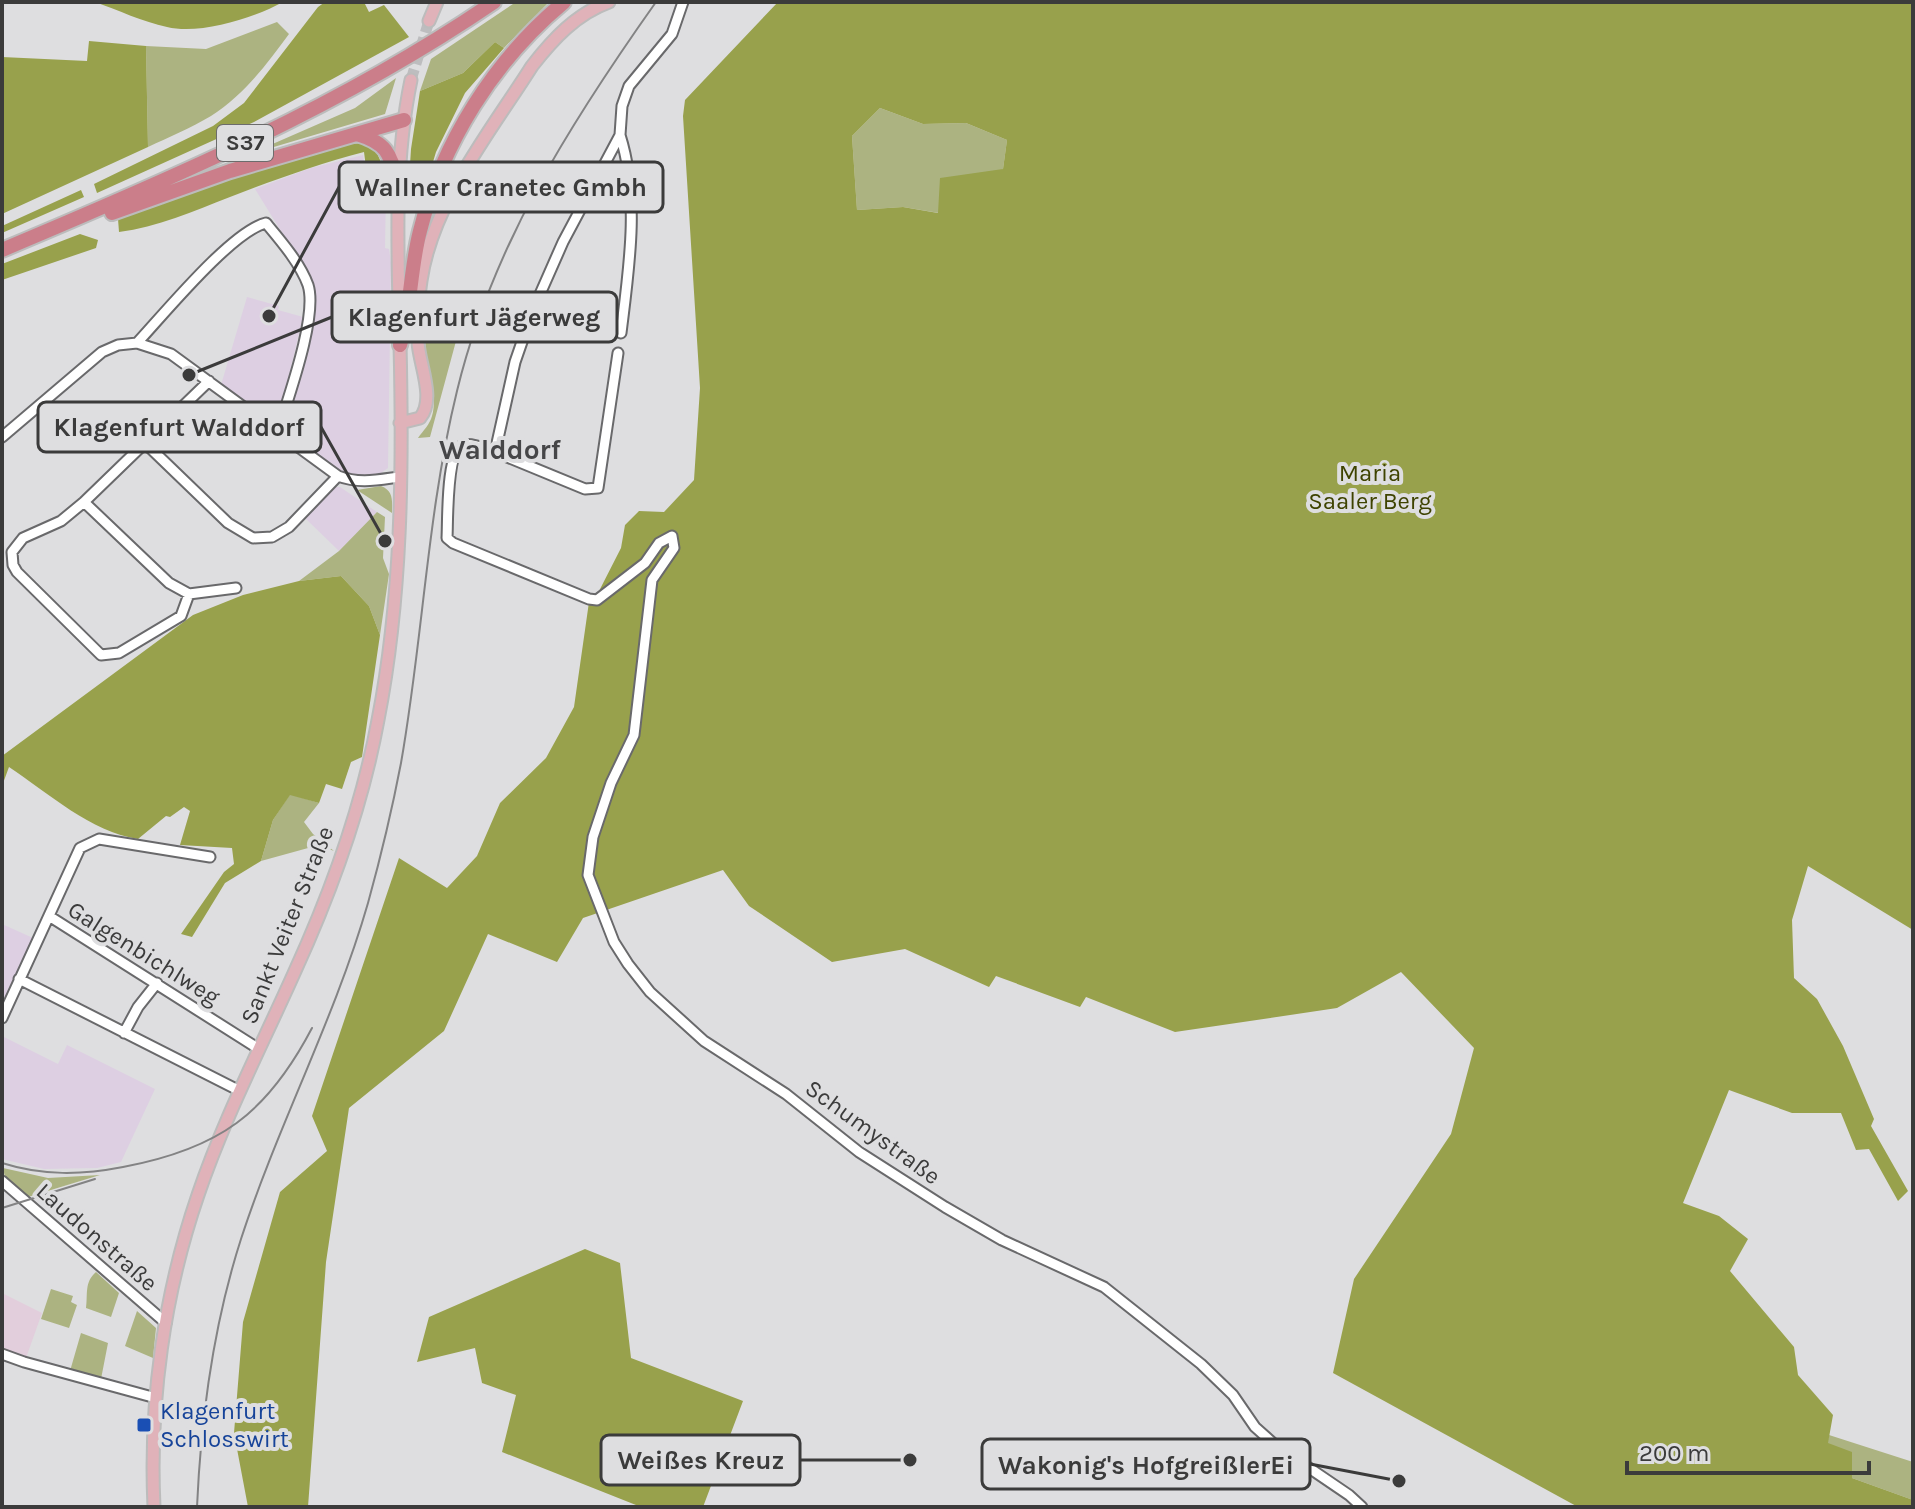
<svg xmlns="http://www.w3.org/2000/svg" width="1915" height="1509" viewBox="0 0 1915 1509" font-family="Karla,sans-serif">
  <style>
    .commercial { fill: #ddcfe2 }
    .industrial { fill: #e2cedc }
    .green { fill: #acb381 }
    .forest { fill: #98a14c; fill-rule: evenodd }
    .lines { fill: none; stroke-linecap: round; stroke-linejoin: round }
    .major-tunnel { stroke: #bdbdbf; stroke-width: 11; stroke-dasharray: 11 5.5; stroke-linecap: butt }
    .minor-casing { stroke: #69696b; stroke-width: 13 }
    .major-casing { stroke: #bcbcbc; stroke-width: 15 }
    .highway-casing { stroke: #bcbcbc; stroke-width: 18 }
    .minor { stroke: #fff; stroke-width: 9 }
    .major { stroke: #e0b2b9; stroke-width: 11 }
    .highway { stroke: #cb7e8a; stroke-width: 14 }
    .rail { stroke: #838384; stroke-width: 2 }
    .transit-dot { fill: #1a4fb4; stroke: #dedee0; stroke-width: 3 }
    .labels { text-anchor: middle; dominant-baseline: central; stroke-width: 8; stroke-linejoin: round; paint-order: stroke }
    .shield { fill: #dedee0; stroke: #6c6c6c; stroke-width: 2 }
    .shield-label { font-size: 22px; font-weight: bold; fill: #3b3b3b }
    .park-label { font-size: 24px; fill: #3e4300; stroke: #dedee0 }
    .street-label { font-size: 24px; fill: #3b3b3b; stroke: #dedee0 }
    .transit-label { font-size: 24px; fill: #164399; stroke: #dedee0; text-anchor: start }
    .quarter-label { font-size: 28px; font-weight: bold; fill: #464648; stroke: #dedee0 }
    .leader { fill: none; stroke: #3b3b3b; stroke-width: 3 }
    .callout-dot { fill: #3b3b3b; stroke: #dedee0; stroke-width: 3 }
    .callout { fill: #dedee0; stroke: #3b3b3b; stroke-width: 3 }
    .callout-label { font-size: 26px; text-anchor: middle; font-weight: bold; fill: #3b3b3b }
  </style>
  <rect width="100%" height="100%" fill="#dedee0"/>
  <!-- commercial -->
  <path class="commercial" d="M363,155l4,35h19l-1,58 4,1 2,13 -3,206 -7,5 -16,4 -13,-2 -16,-7 -48,-34 -2,-5 27,-110 -11,-54 -47,-76 56,-21z
    M247,297l32,9 -1,4 25,7 -21,88 -4,9 -5,4 -5,1 -47,-34z
    M334,487h6l37,25 -38,39 -34,-33z
    M2,924l31,14 -31,68z
    M2,1036l56,28 9,-19 88,44 -34,73 -24,6 -53,1 -42,-10z"/>
  <!-- industrial -->
  <path class="industrial" d="M2,1293l40,20 -16,45 -24,-9z"/>
  <!-- green -->
  <path class="green" d="M516,2h33l-45,46 -9,-6 -32,31 -43,18 11,-32z
    M277,22l12,12c-22,30 -45,61 -78,82 -20,12 -42,21 -63,31l-2,-101 60,3z
    M396,78l-11,36 -118,35 1,-3 87,-38z
    M880,108l43,16 43,-1 41,17 -4,29 -64,44 -36,-6 -46,3 -5,-74z
    M427,324l32,6 -29,107 -12,1c5,-7 12,-14 14,-22 8,-28 -13,-59 -5,-92z
    M381,486c13,5 11,15 11,27l-35,-23z
    M377,512l8,5 -2,41 6,16 -9,61 -11,-29 -28,-30 -42,5 40,-30z
    M290,794l29,9 -15,19 9,12 21,17 -15,-6 -58,16 12,-41z
    M3,1168l45,10 52,-3 -72,22 -23,-20z
    M96,1272l23,21 -8,24 -25,-9c2,-13 -2,-26 10,-36z
    M51,1289l22,7 -2,6 6,3 -8,23 -28,-9z
    M137,1311l19,17 -3,30 -28,-12z
    M81,1333l27,10 -7,36 -31,-8z
    M1829,1435l84,27v38l-61,-22 -25,-35z"/>
  <!-- forest -->
  <path class="forest" d="M95,2h188c-29,16 -83,33 -116,25 -24,-5 -49,-17 -72,-25z
    M325,2h39l5,10 15,-7 25,32 -155,85 -157,71 -3,-9 119,-58 31,-23 74,-96z
    M778,2h1135v928l-105,-64 -16,54 2,58 23,21 26,47 31,73 -3,7 37,65 -10,10 -29,-52 -13,1 -15,-37h-49l-63,-23 -46,113 36,13 29,23 -18,32 64,76 4,28 35,40 -5,28 24,9v26l61,22v7h-335l-245,-134 21,-94 97,-145 23,-86 -73,-76 -64,36 -162,24 -89,-35 -6,10 -84,-31 -7,11 -84,-38 -73,13 -83,-56 -26,-36 -140,48 -26,44 -69,-28 -44,97 -95,77 -23,154 -18,245h-60l-14,-74 9,-111 37,-130 47,-41 -15,-35 87,-258 48,30 30,-32 23,-53 46,-45 28,-51 15,-105 7,-5 25,-49 4,-23 14,-14 25,1 30,-32 6,-92 -17,-272 2,-16zM880,108l43,16 43,-1 41,17 -4,29 -63,9 -2,35 -35,-6 -46,3 -5,-74z
    M89,41l57,5 2,101 -146,67v-157l85,4z
    M495,42l9,6 -39,45 -29,59 -13,43 -15,1 3,-47 9,-58 43,-18z
    M365,143l11,8 9,20 -18,4 -3,-23c-46,12 -90,28 -134,45 -36,14 -73,30 -111,35l-1,-13 92,-34 137,-41z
    M81,190l3,7 -82,36v-7z
    M80,234l18,6 -2,8 -94,32v-16z
    M341,576l28,30 11,29 -18,122 -11,5 -9,27 -16,-5 -7,19 -29,-8 -17,25 -12,41 -36,22 -33,54 -11,-3 43,-62 10,-8 -2,-16 -52,-3 10,-34 -6,-4 -14,10 -4,-1 -28,23c-47,-7 -90,-46 -129,-72l-7,19v-30l191,-141 50,-20 56,-14z
    M585,1249l35,14 11,95 112,43 -40,106h-62l-139,-55 14,-57 -34,-12 -7,-35 -58,14 12,-45z"/>
  <g class="lines">
    <!-- major-tunnel -->
    <path class="major-tunnel" d="M411,80l18,-59"/>
    <defs>
      <path id="minor" d="M683,2l-11,32 -43,52 -7,20 -2,29 -57,107 -30,68 -18,52 -20,90c-9,-3 -23,-9 -32,-7 -17,5 -15,76 -16,93l6,5 136,56 8,1 48,-37 14,-20 13,-7 2,12 -22,32 -18,155 -23,48 -18,54 -5,38 26,67 14,22 22,28 54,49 82,53 73,58 86,55 57,33 102,47 97,77 32,31 22,32 19,17 75,51 13,12
        M620,135c20,63 9,133 1,198
        M137,343c27,-29 95,-112 129,-120 15,18 34,40 42,62 10,31 -20,113 -30,146
        M2,437l100,-85 16,-7 19,-2 34,11 167,122c21,8 39,4 61,1
        M145,443l83,80 25,15 19,-1 17,-10 49,-51
        M495,452l90,37 13,-1 20,-135
        M84,502l85,81 20,11 47,-6
        M189,594l-8,22 -62,37 -18,2 -84,-83 -4,-7 -1,-13 11,-14 38,-17 23,-19 125,-121
        M49,916l210,133
        M19,979l221,112
        M2,1018l78,-170 19,-9 111,18
        M124,1033l14,-26 19,-24
        M2,1181l164,142
        M2,1354l22,8 132,36"/>
      <path id="major" d="M429,21l8,-19
        M400,423l20,-5c16,-19 -1,-54 -2,-76 -2,-21 0,-41 3,-61 11,-78 70,-150 111,-215 21,-27 44,-52 77,-64
        M154,1507c-5,-105 10,-213 44,-312 26,-77 64,-150 97,-224 37,-81 67,-164 83,-251 24,-122 25,-252 22,-376 -2,-88 -7,-178 11,-264"/>
      <path id="highway" d="M357,134c33,10 33,22 42,53
        M112,213l118,-42 174,-51
        M2,250c169,-71 340,-144 492,-248
        M400,345c11,-36 10,-76 20,-114 22,-88 74,-171 144,-229"/>
    </defs>
    <!-- minor casing -->
    <use href="#minor" class="minor-casing"/>
    <!-- major casing -->
    <use href="#major" class="major-casing"/>
    <!-- highway casing -->
    <use href="#highway" class="highway-casing"/>
    <!-- minor -->
    <use href="#minor" class="minor"/>
    <!-- major -->
    <use href="#major" class="major"/>
    <!-- highway -->
    <use href="#highway" class="highway"/>
    <!-- rail -->
    <path class="rail" d="M2,1163c41,13 80,12 121,4 96,-18 144,-53 189,-139
      M2,1208l93,-29
      M197,1507c4,-91 16,-181 44,-268 37,-114 94,-221 127,-336 13,-47 24,-93 33,-140 22,-124 26,-250 56,-372 35,-145 114,-269 199,-389"/>
  </g>
  <!-- markers -->
  <rect class="transit-dot" x="136" y="1417" width="16" height="16" rx="4"/>
  <g class="labels">
    <!-- shield labels -->
    <rect class="shield" x="217" y="125" width="56" height="36" rx="6"/>
    <g class="shield-label">
      <text x="245" y="143">S37</text>
    </g>
    <!-- park labels -->
    <g class="park-label">
      <text x="1370" y="473">Maria<tspan x="1370" dy="28">Saaler Berg</tspan></text>
    </g>
    <!-- street labels -->
    <g class="street-label">
      <text transform="translate(287 925) rotate(-68)">Sankt Veiter Straße</text>
      <text transform="translate(144 953) rotate(32)">Galgenbichlweg</text>
      <text transform="translate(873 1132) rotate(36)">Schumystraße</text>
      <text transform="translate(97 1237) rotate(41)">Laudonstraße</text>
    </g>
    <!-- transit labels -->
    <g class="transit-label">
      <text x="160" y="1411">Klagenfurt<tspan x="160" dy="28">Schlosswirt</tspan></text>
    </g>
    <!-- quarter labels -->
    <g class="quarter-label">
      <text x="500" y="449">Walddorf</text>
    </g>
  </g>
  <!-- callouts -->
  <path class="leader" d="M269 316L339 187M189 375L332 317M385 541L321 427M910 1460L800 1460M1399 1481L1310 1464"/>
  <g class="callout-dot">
    <circle cx="269" cy="316" r="8"/>
    <circle cx="189" cy="375" r="8"/>
    <circle cx="385" cy="541" r="8"/>
    <circle cx="910" cy="1460" r="8"/>
    <circle cx="1399" cy="1481" r="8"/>
  </g>
  <g class="callout">
    <rect x="339" y="162" width="324" height="50" rx="8"/>
    <rect x="332" y="292" width="285" height="50" rx="8"/>
    <rect x="38" y="402" width="283" height="50" rx="8"/>
    <rect x="601" y="1435" width="199" height="50" rx="8"/>
    <rect x="982" y="1439" width="328" height="50" rx="8"/>
  </g>
  <g class="callout-label">
    <text x="501" y="196">Wallner Cranetec Gmbh</text>
    <text x="474" y="326">Klagenfurt Jägerweg</text>
    <text x="179" y="436">Klagenfurt Walddorf</text>
    <text x="701" y="1469">Weißes Kreuz</text>
    <text x="1146" y="1474">Wakonig's HofgreißlerEi</text>
  </g>
  <!-- border -->
  <rect width="1915" height="1509" fill="none" stroke="#3b3b3b" stroke-width="8"/>
  <!-- scale -->
  <path d="M1627 1461v12h242v-12" fill="none" stroke="#3b3b3b" stroke-width="4"/>
  <text x="1639" y="1461" font-size="24" fill="#3b3b3b" stroke="#dedee0" stroke-width="6" paint-order="stroke">200 m</text>
</svg>
